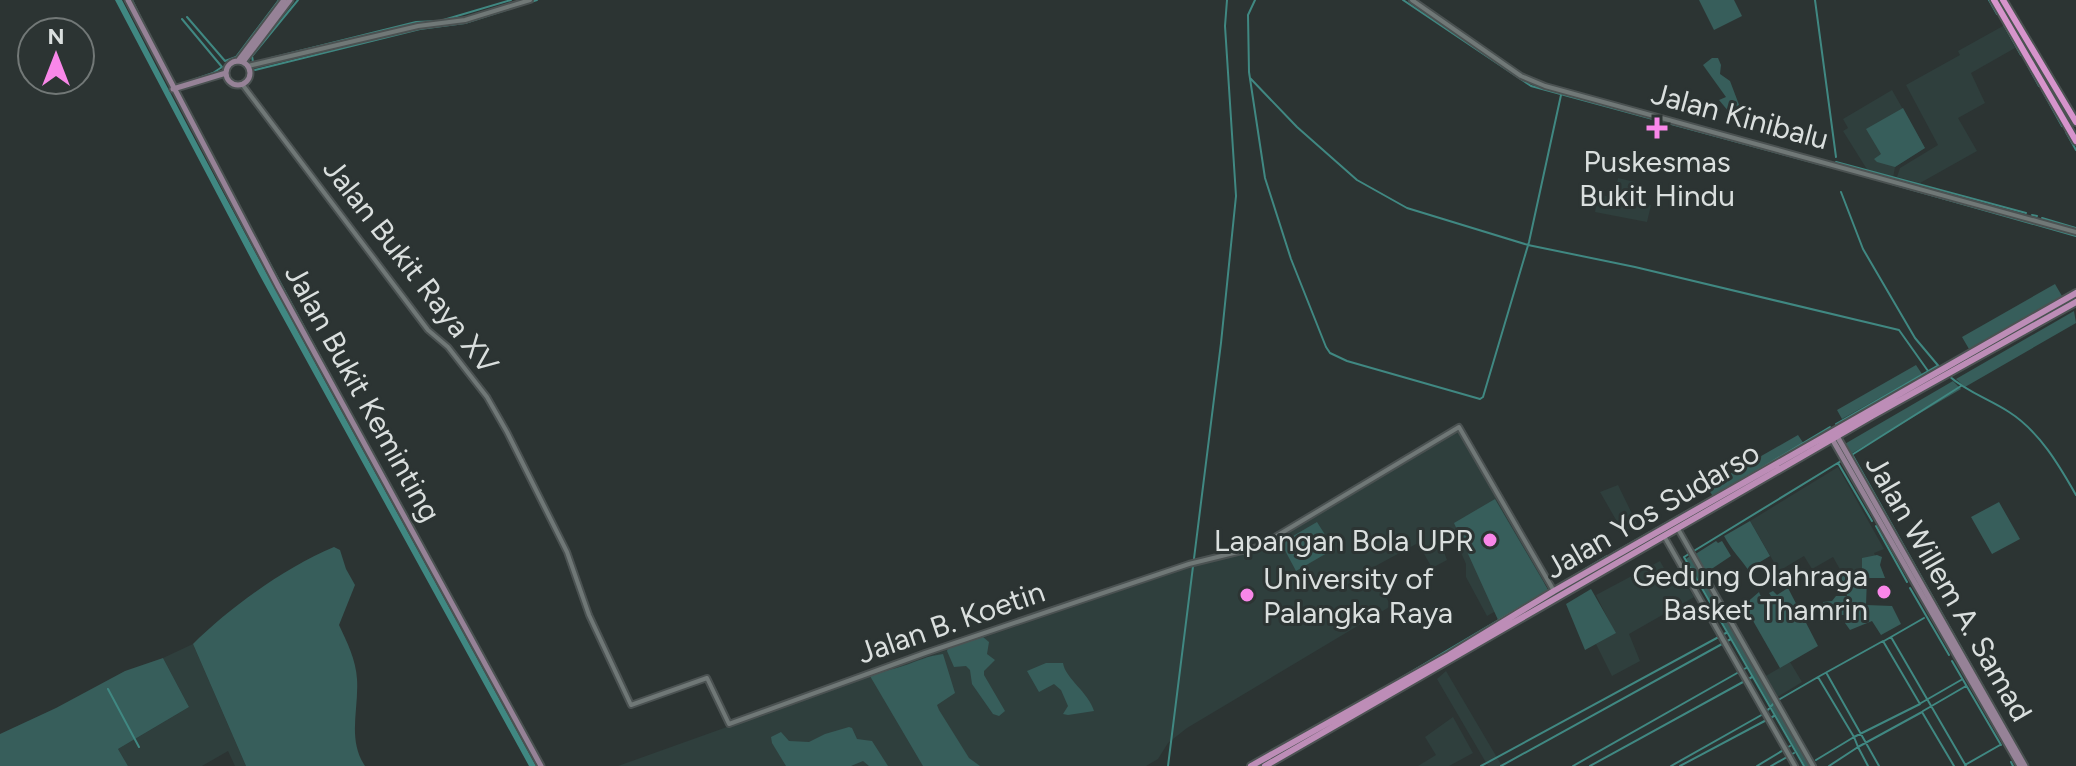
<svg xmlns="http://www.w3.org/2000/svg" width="2076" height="766" viewBox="0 0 2076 766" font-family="Figtree,sans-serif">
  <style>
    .built { fill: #2f3f3d }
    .green { fill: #375e5b }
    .water { fill: #408882 }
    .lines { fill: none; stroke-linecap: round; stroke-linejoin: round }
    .stream { stroke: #408882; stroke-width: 2 }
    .tertiary-casing { stroke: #4b5252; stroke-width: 8 }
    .secondary-casing { stroke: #4b5252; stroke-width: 9 }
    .primary-casing { stroke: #4b5252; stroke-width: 10 }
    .trunk-casing { stroke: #4b5252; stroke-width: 10 }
    .tertiary { stroke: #707877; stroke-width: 4 }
    .secondary { stroke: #968297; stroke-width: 5 }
    .primary { stroke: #bd8db7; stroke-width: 6 }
    .trunk { stroke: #d694cc; stroke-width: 6 }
    .poi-dot { fill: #f987e9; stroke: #2c3433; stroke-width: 3 }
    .labels { text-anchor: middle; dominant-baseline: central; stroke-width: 6; stroke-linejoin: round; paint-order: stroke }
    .street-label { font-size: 30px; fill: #dadfde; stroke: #2c3433 }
    .poi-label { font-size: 30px; fill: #dadfde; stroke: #2c3433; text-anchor: end }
  </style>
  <rect width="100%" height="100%" fill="#2c3433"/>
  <!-- built -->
  <path class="built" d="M2003,26l12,22 -44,25 14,30 -27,15 19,33 -57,32 -23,-6 3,-9 38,-23 -32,-60 54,-30 -2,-4z
    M1892,90l33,58 -30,19 -2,11 -25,-7 -25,-40 5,-3 -5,-9z
    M1618,178l17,4 -3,19 19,4 -4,17 -52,-10 3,-17 16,2z
    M1458,429l87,154 -58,33 -21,-39v-13l-10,-23 -14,6 5,13 -15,8 -14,-25 -48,26 21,37 -204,122 -19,15 -10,16 -12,7h-528l246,-88 339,-115 49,-12z
    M1838,467l46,82 -10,4 11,25h-18l-17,9 -17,-30 -21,12 -8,-13 -25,15 -29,-50z
    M1618,485l19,39 -14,8 -23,-40z
    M1660,561l15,27 10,-5 9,14 -65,37 11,27 -28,15 -16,-32 19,-11 -19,-38z
    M193,644l53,122h-11l-7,-15 -26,15h-74l-10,-17 71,-42 -26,-49z
    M1790,662l12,20 -26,16 -12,-21z
    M1446,671l56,95h-14l-51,-87z
    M1453,717l20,36 -24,13h-31l18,-11 -11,-18z"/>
  <!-- green -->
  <path class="green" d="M1699,0h35l8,16 -28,14z
    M1712,58h6l3,7 -1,9 10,7 11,29 -5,4 -7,-2 -10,-12 7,-3 -23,-32z
    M1903,108l22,40 -30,19 -18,-5 -3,-3 7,-5 -15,-25z
    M2055,284l7,12 -93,53 -7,-12z
    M2074,311l2,12 -111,64 -9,-8z
    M1916,365l6,9 -80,45 -5,-9z
    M1953,381l8,8 -112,66 -6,-10z
    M1798,435l6,9 -90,54 -7,-11z
    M1495,499l55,94 -51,29 -45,-99z
    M1999,502l21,37 -28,15 -21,-37z
    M1750,521l20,35 -20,12 1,6c-9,-14 -19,-23 -27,-38z
    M1317,522l17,27 -38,22 -15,-28z
    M1716,541l2,2 4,-2 9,15 -27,18 -10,-19z
    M334,547l6,3 6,19 9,16 -16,40c8,17 17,35 18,54 2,30 -10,60 8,87h-119l-53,-122c37,-37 93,-77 141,-97z
    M1877,555l5,2 -2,8 5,13h-18l-1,27 26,1 9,18 -20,11 -9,-14 -22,9 -5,-7 1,-8h-17l-6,-13 9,-1 4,-5h11l-2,-9 -10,-2 -1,-7 7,-4 8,6 13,-10v-12z
    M1690,556l122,210h-7l-119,-207z
    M1788,588l30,58 -38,22 -36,-63 15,-13 5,12 9,-5 -4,-6 4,-2 4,4z
    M1591,589l25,44 -31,17 -19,-46z
    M983,637l6,5 -2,12 8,6 -11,11v4l21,36 -6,5 -6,-2 -21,-30 -2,-14 -4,-4 -12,1 -7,-16 1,-3z
    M943,654l12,39 -18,12 2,5 30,48 11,8h-57l-53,-90c11,-5 22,-6 33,-10 15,-5 24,-10 40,-12z
    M163,658l26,49 -71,42 10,17h-128v-32l56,-26 69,-37z
    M1046,663h17c2,15 26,30 31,48l-26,4 -5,-1 5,-8 -7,-16 -7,-6 -15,8 -12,-21z
    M849,727l3,1 5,11 15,2 16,25h-19l-6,-5 -12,5h-65l-14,-23 -1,-6 10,-5 8,9 20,1 16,-8z"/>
  <!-- water -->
  <path class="water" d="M115,0h7c133,258 275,511 414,766h-7l-270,-492z"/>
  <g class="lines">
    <!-- stream -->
    <path class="stream" d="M132,0l19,39
      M1255,0l-7,15 1,57 16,106 26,81 35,88 4,6 17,8 133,38 3,-2 46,-155 32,-147
      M1403,0l128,86 299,81
      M1815,0l21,157
      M1989,0l8,14
      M187,17l38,44 11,-4 43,-57
      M2004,25l17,30
      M271,58l145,-36 24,-1 71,-21
      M258,62h-5l-1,-6 46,-56
      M2027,64l12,22
      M255,70l165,-41 45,-6 72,-23
      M1250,78l47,49 60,53 50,28 121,37 107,22 264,63 29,41
      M178,85l35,-12 9,-6 -40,-48
      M2042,90l20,36
      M2066,132l10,18
      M1836,162l190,51
      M1839,169l36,10
      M1892,184l184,52
      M1841,192l22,57 52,89 26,31
      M243,214l119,220
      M2032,215l5,1
      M2042,218l34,10
      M1949,376c18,16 40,23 60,36 30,19 50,53 67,83
      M1836,424l101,-58
      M369,446l175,320
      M1850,456l111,-70
      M1853,456l175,310
      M1838,463l34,58
      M1730,487l100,-60
      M1876,526l31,56
      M1613,553l111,-63
      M1910,588l39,67
      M1891,637l75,129
      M1884,641l40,-23
      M1952,661l49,84
      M1827,674l52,92
      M1818,677l65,-36 37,63 -66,33 4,10 64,-35 32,54
      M108,689l31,58
      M1377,692l230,-136
      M1780,699l38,-22 36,60 -38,23
      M1921,703l40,-23
      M1923,711l43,-25
      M2011,762l2,4
      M1965,765l35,-20
      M1168,766l53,-423 15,-147 -11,-170 2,-26
      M1481,766l245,-133
      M1501,766l230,-127
      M1573,766l173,-98
      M1590,766l162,-89
      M1671,766l94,-53 9,-10
      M1680,766l94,-50
      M1757,766l33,-20
      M1771,766l23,-13
      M1804,766l-120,-209 157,-96
      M1829,766l29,-19 10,19"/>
    <defs>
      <path id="tertiary" d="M1412,0l109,76 24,10 531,146
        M248,66l170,-40 47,-6 65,-20
        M242,84l186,246 20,17 39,50 20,35 60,120 22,63 42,90 76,-27 22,46 196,-71 264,-89 69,-17 201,-120 95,164
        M1678,529l135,237
        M1664,536l131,230"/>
      <path id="secondary" d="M128,0l150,286 263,480
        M226 73a12 12 0 1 1 24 0a12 12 0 1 1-24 0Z
        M238,61l46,-61
        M243,62l47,-62
        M173,89l53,-16
        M1837,436l188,330
        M1831,437l189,329"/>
      <path id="primary" d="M1251,766l198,-111 105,-64 522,-298
        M1265,766l607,-350 204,-114"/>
      <path id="trunk" d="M1994,0l82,141
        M2003,0l73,122"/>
    </defs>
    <!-- tertiary casing -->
    <use href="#tertiary" class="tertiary-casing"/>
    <!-- secondary casing -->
    <use href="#secondary" class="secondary-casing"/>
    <!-- primary casing -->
    <use href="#primary" class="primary-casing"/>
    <!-- trunk casing -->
    <use href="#trunk" class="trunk-casing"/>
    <!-- tertiary -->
    <use href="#tertiary" class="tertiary"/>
    <!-- secondary -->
    <use href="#secondary" class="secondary"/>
    <!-- primary -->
    <use href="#primary" class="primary"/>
    <!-- trunk -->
    <use href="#trunk" class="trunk"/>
  </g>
  <!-- markers -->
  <g class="poi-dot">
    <path d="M1653 116h8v8h8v8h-8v8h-8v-8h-8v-8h8z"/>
    <circle cx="1490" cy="540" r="8"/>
    <circle cx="1884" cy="592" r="8"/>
    <circle cx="1247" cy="595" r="8"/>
  </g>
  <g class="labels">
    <!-- street labels -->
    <g class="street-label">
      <text transform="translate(1740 116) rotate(15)">Jalan Kinibalu</text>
      <text transform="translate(411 266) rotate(52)">Jalan Bukit Raya XV</text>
      <text transform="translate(363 393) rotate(61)">Jalan Bukit Keminting</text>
      <text transform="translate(1652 510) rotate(-30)">Jalan Yos Sudarso</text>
      <text transform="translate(1949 588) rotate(60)">Jalan Willem A. Samad</text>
      <text transform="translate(951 622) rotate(-19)">Jalan B. Koetin</text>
    </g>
    <!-- poi labels -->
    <g class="poi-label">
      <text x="1657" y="161" text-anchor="middle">Puskesmas<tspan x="1657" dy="34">Bukit Hindu</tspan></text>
      <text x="1474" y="540">Lapangan Bola UPR</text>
      <text x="1868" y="575">Gedung Olahraga<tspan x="1868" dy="34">Basket Thamrin</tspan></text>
      <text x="1263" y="578" text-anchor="start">University of<tspan x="1263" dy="34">Palangka Raya</tspan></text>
    </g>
  </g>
  <!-- north arrow -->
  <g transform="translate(56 56)"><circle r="38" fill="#2c3433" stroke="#727877" stroke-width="2"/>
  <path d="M0-6L14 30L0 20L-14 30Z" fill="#f987e9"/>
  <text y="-12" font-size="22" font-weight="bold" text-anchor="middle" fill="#dadfde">N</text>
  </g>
</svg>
